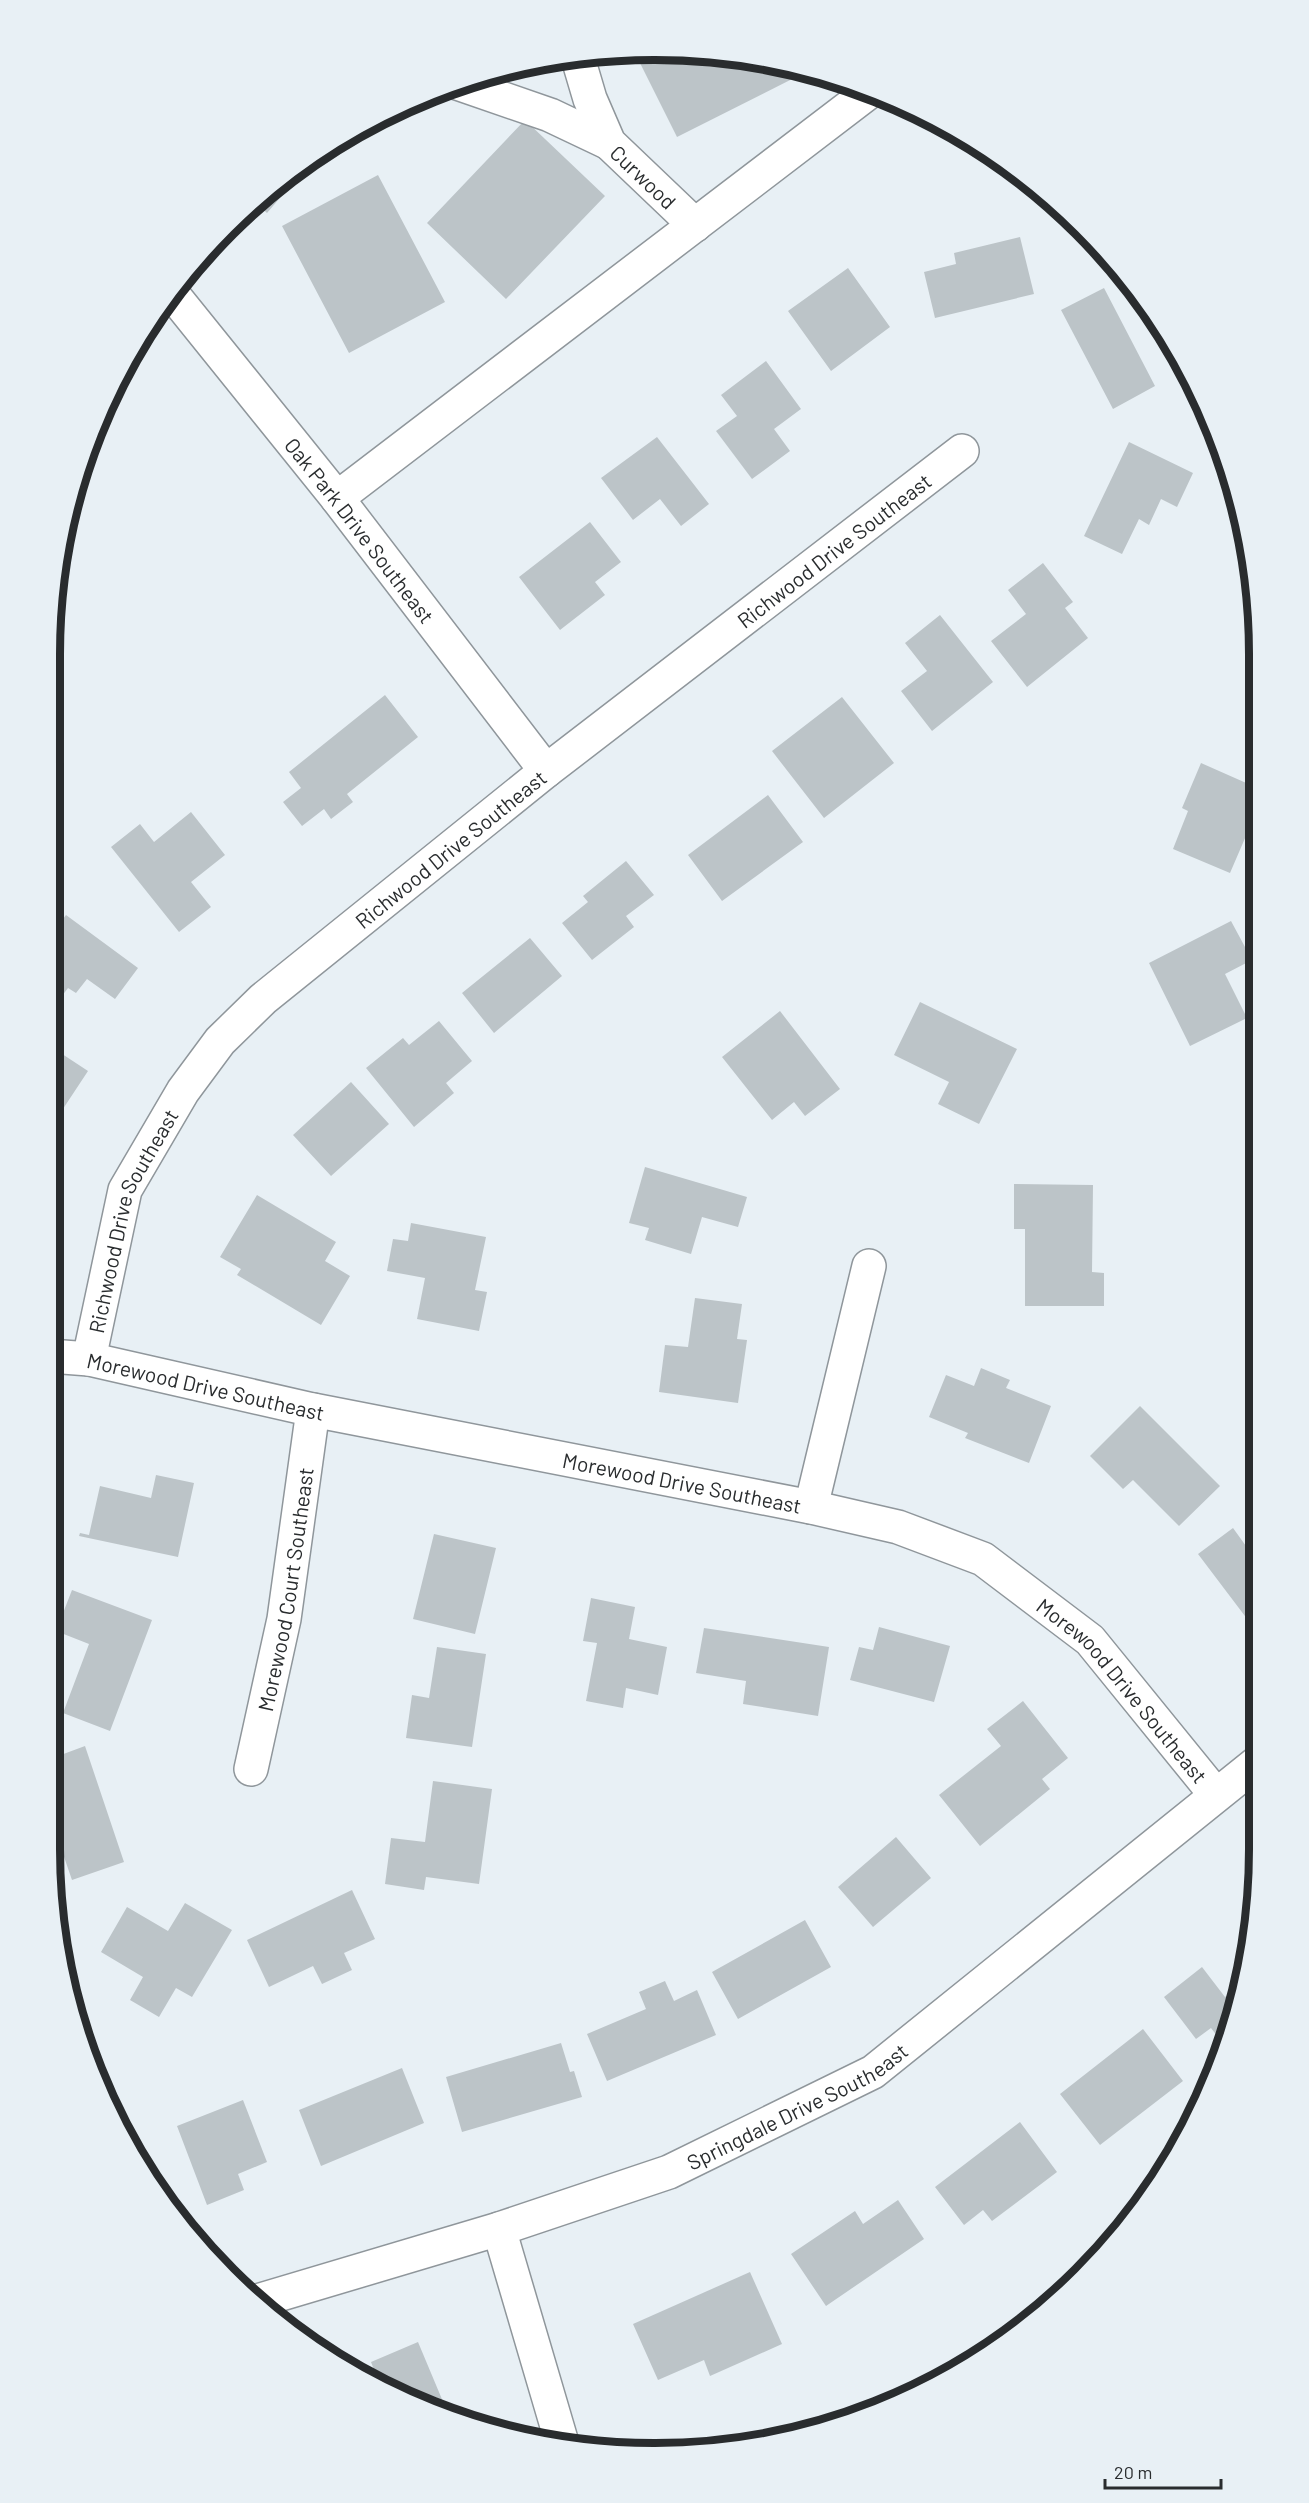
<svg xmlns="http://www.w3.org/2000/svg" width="1309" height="2503" viewBox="0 0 1309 2503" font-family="Barlow,sans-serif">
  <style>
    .building { fill: #bcc4c8 }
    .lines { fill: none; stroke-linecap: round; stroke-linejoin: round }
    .minor-casing { stroke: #8f969b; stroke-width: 36 }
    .minor { stroke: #fff; stroke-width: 33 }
    .labels { text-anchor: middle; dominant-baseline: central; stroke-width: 4.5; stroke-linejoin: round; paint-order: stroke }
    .street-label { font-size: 21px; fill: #292c2e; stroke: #e8f0f5 }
    .rim { fill: none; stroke: #292c2e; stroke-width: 8 }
  </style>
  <rect width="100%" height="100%" fill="#e8f0f5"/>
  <!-- building -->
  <path class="building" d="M694,51l108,18 2,4 -127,64 -42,-84z
    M525,120l80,76 -99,103 -79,-76z
    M314,158l-47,55 -13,-12 2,-2z
    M378,175l67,127 -96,51 -67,-127z
    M1020,237l14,57 -99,24 -11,-46 32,-8 -2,-11z
    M848,268l42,59 -59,44 -43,-60z
    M1104,288l51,98 -42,23 -52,-99z
    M766,361l35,48 -27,20 16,22 -38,28 -36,-48 21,-15 -16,-21z
    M657,437l52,67 -28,22 -21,-27 -27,21 -32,-42z
    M1129,442l64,31 -16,34 -16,-8 -12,26 -10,-6 -17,35 -38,-18z
    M590,522l31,40 -26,20 10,13 -45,35 -41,-53z
    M1043,563l30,39 -8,6 23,30 -61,49 -36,-46 35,-27 -18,-24z
    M940,615l53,67 -61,49 -31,-40 26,-20 -22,-28z
    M385,695l33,42 -71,57 6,8 -22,17 -7,-10 -22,17 -19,-24 18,-14 -12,-16z
    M842,697l52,66 -70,55 -52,-67z
    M1201,763l52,23 -8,19 10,4v6l-25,58 -57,-24 15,-38 -6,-3z
    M768,795l35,47 -81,59 -34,-46z
    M191,812l34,43 -34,27 20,25 -32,25 -68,-85 29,-23 14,18z
    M626,861l28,34 -28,21 8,11 -42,33 -30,-37 26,-21 -5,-6z
    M66,915l72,53 -23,31 -28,-20 -11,14 -8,-5 -18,24v-76z
    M1231,921l21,39 -27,14 22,44 -57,28 -41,-83z
    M530,938l32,38 -68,57 -32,-40z
    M920,1002l97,47 -38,75 -41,-20 11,-22 -55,-27z
    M780,1011l60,78 -35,27 -11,-14 -22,18 -50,-63z
    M439,1021l33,40 -26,22 8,10 -40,34 -48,-59 37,-30 6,7z
    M50,1046l38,25 -33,50 -5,-2z
    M351,1082l38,42 -58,52 -38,-41z
    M645,1167l102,30 -9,30 -36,-10 -11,37 -46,-14 4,-12 -20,-5z
    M1014,1184l79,1 -1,87 12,1v33h-79v-77h-11z
    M257,1195l79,47 -11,19 25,15 -29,49 -84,-50 4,-6 -21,-12z
    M411,1223l75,14 -11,53 12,2 -8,39 -62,-12 8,-41 -38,-7 6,-32 15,2z
    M695,1298l47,6 -5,35 10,1 -9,63 -79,-11 6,-47 23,2z
    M981,1368l29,12 -4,8 45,18 -22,57 -64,-25 3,-5 -39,-16 17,-42 28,11z
    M1140,1406l80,80 -41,40 -46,-46 -10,9 -33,-33z
    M156,1475l38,8 -16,74 -99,-21 1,-3 9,2 11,-49 51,12z
    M1233,1528l18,25 6,-5v84l-59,-78z
    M434,1534l62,14 -21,86 -62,-15z
    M72,1590l80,30 -42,111 -47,-18 26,-69 -33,-13z
    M591,1598l44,9 -6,32 38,8 -9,48 -32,-7 -3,20 -37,-7 11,-58 -14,-2z
    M879,1627l71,19 -16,56 -84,-22 9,-33 14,3z
    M704,1628l125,19 -11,69 -75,-12 3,-23 -50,-8z
    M437,1647l49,7 -14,93 -66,-9 6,-43 17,3z
    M1023,1701l45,57 -26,21 8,10 -70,57 -41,-51 62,-49 -14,-17z
    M85,1746l39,116 -52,18 -20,-58h-2v-63z
    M433,1781l59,8 -13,95 -53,-7 -2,13 -39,-6 6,-46 34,4z
    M896,1837l35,41 -58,49 -35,-40z
    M352,1890l23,49 -31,14 8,17 -30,14 -9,-18 -44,21 -22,-47z
    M185,1903l47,27 -40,67 -16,-9 -17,29 -29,-17 13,-23 -42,-25 26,-45 41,24z
    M805,1920l26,47 -93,52 -26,-47z
    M1202,1967l23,30 17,-13 -3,21 -15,40 -13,-17 -15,11 -32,-42z
    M665,1981l9,20 23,-11 19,45 -109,46 -20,-47 59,-25 -7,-17z
    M1143,2029l40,52 -83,64 -40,-51z
    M561,2043l9,29 4,-1 8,26 -120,35 -16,-55z
    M402,2068l22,55 -103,43 -22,-56z
    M243,2100l24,62 -29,12 6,16 -37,15 -30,-79z
    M1020,2122l37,50 -65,49 -9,-11 -19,15 -29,-38z
    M898,2200l26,39 -98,67 -35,-52 64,-43 8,13z
    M750,2272l32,72 -72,32 -6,-16 -46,20 -25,-56z
    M418,2342l31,74 -26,-9 -43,-22 -9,-23z"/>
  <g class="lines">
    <defs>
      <g id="minor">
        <path id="s1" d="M577,55l13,44 19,44 86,82"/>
        <path d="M457,83l93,32 59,28"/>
        <path id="s2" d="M171,292l166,206 209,273"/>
        <path d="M337,498l532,-406"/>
        <path id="s3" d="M50,1356l39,3 224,51 498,97 87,20 85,32 107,81 126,155"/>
        <path id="s4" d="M89,1359l36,-169 58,-99 37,-50 43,-42 283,-228 416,-320"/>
        <path d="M811,1507l58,-241"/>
        <path id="s5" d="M251,1769l33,-150 29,-209"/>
        <path d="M499,2229l63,214"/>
        <path id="s6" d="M254,2302l245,-73 170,-57 204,-100 385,-310"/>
      </g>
    </defs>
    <!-- minor casing -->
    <use href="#minor" class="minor-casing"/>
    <!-- minor -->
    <use href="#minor" class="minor"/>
  </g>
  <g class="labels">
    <!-- street labels -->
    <g class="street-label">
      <text stroke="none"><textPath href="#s1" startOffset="142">Curwood</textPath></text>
      <text stroke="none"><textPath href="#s2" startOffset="304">Oak Park Drive Southeast</textPath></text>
      <text stroke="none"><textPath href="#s4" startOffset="1136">Richwood Drive Southeast</textPath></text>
      <text stroke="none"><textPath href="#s4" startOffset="650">Richwood Drive Southeast</textPath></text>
      <text stroke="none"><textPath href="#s4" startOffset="146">Richwood Drive Southeast</textPath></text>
      <text stroke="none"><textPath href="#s3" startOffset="159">Morewood Drive Southeast</textPath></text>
      <text stroke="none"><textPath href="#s3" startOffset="645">Morewood Drive Southeast</textPath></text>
      <text stroke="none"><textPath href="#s5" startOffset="183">Morewood Court Southeast</textPath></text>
      <text stroke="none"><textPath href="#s3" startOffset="1149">Morewood Drive Southeast</textPath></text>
      <text stroke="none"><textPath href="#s6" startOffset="579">Springdale Drive Southeast</textPath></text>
    </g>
  </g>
  <!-- crop -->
  <path d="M0 0H1309V2503H0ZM654 60H655A594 594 0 0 1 1249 654V1849A594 594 0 0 1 655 2443H654A594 594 0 0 1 60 1849V654A594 594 0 0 1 654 60Z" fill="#e8f0f5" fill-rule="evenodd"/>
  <path class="rim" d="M654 60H655A594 594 0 0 1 1249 654V1849A594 594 0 0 1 655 2443H654A594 594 0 0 1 60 1849V654A594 594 0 0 1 654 60Z"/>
  <!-- scale -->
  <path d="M1105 2479v9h116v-9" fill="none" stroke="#292c2e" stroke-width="3"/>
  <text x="1114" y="2479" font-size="18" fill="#292c2e" stroke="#e8f0f5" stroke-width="4.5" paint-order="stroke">20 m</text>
</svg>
